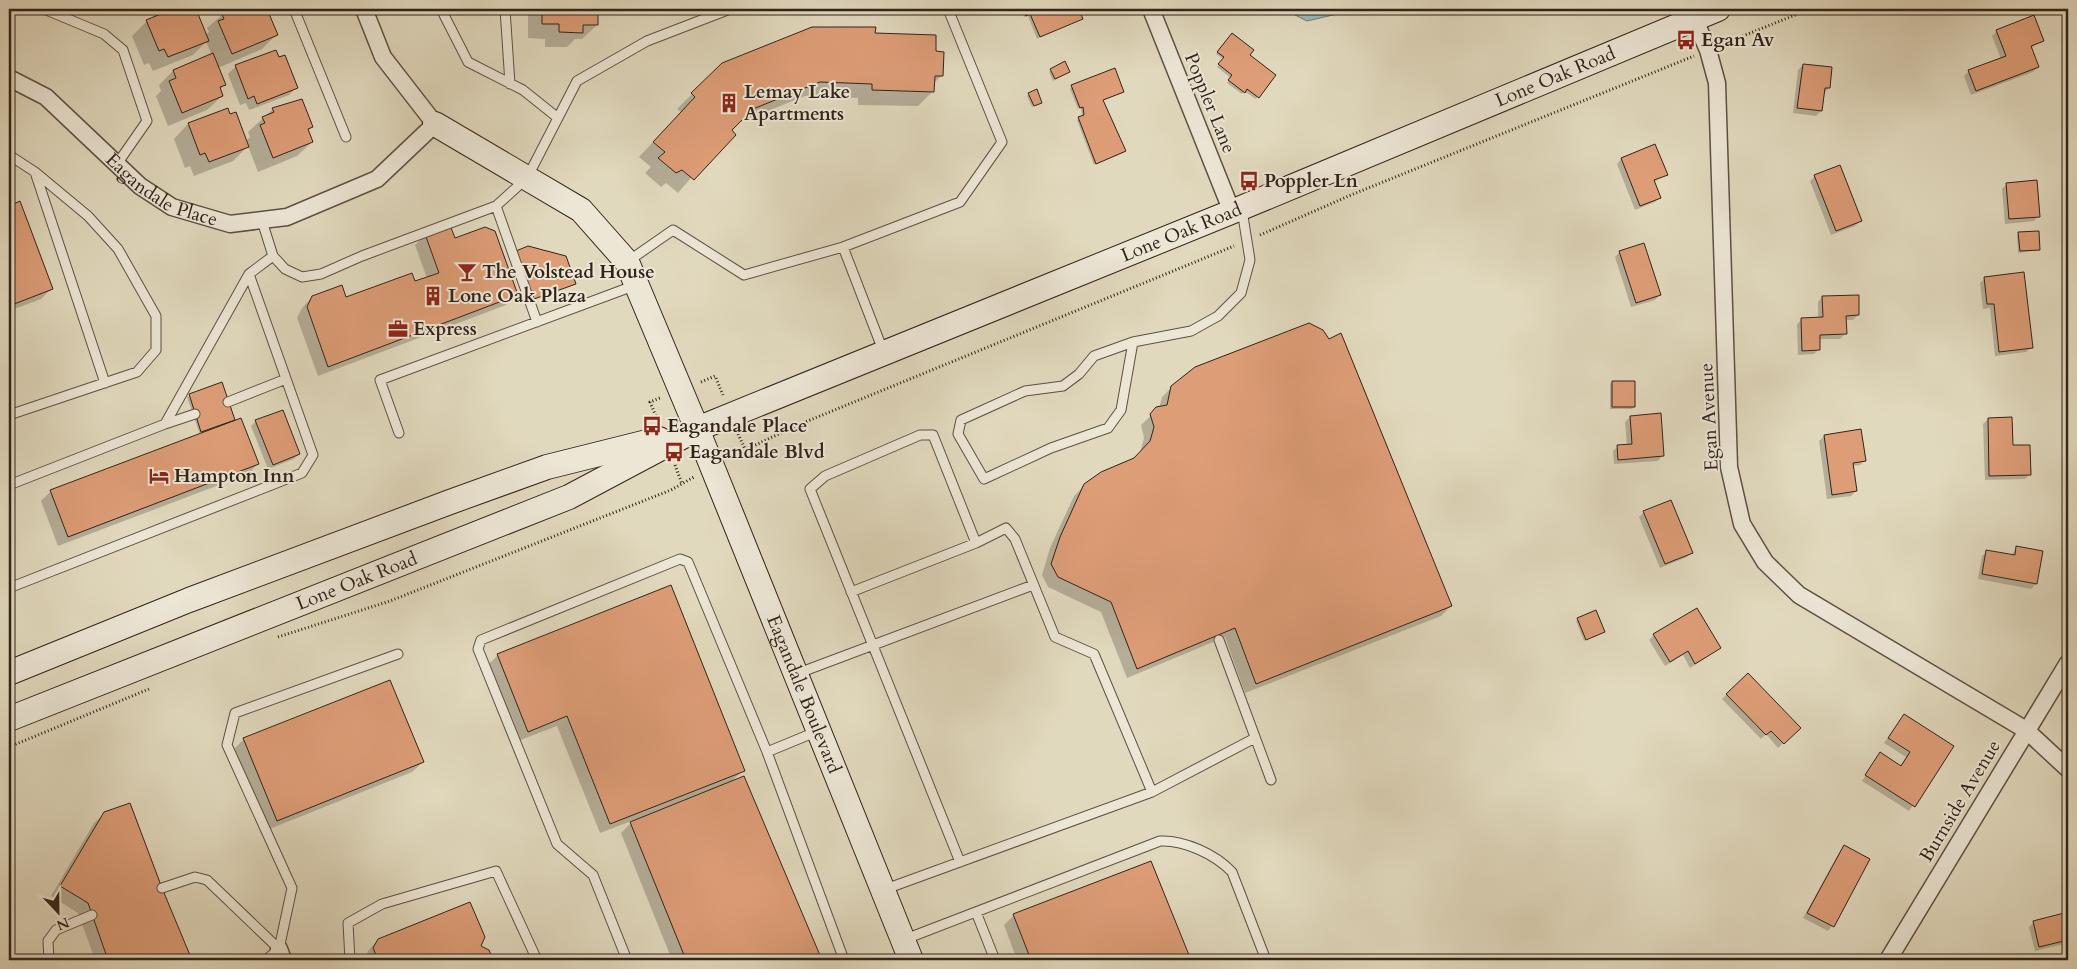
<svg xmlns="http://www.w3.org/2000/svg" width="2077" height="969" viewBox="0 0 2077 969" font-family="Cardo,serif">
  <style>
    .water { fill: #9ab7bc; stroke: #707c7b }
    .shadow { fill: #0003 }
    .building { fill: #dd9d77; stroke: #31231a }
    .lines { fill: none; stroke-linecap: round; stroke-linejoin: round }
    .lane-casing { stroke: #5d5043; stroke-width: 11 }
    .street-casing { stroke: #5d5043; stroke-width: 19 }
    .secondary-casing { stroke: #31231a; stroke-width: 26 }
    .path { stroke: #31231a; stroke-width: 3; stroke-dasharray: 1 2.5; stroke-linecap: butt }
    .lane { stroke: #ece6d5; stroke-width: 9 }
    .street { stroke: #ece6d5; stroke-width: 16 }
    .secondary { stroke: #ece6d5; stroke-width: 24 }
    .labels { text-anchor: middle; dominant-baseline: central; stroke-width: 4; stroke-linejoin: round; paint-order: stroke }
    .poi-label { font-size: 19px; font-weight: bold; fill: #31231a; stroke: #ece6d5; text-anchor: start }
    .street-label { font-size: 19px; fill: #31231a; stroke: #ece6d5 }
  </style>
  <rect width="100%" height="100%" fill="#e1d9be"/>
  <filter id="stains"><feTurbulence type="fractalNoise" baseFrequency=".004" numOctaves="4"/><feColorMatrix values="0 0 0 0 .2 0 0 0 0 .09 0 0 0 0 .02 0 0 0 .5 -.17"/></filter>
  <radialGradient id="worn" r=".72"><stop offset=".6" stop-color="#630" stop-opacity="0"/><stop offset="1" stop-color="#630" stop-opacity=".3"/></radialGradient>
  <!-- water -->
  <path class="water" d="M1283,9h76l-52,12z"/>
  <!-- shadow -->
  <path class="shadow" d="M91,9h18l-6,6z
    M137,9h27l-15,6 -2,-4 -8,3z
    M176,9h35l-14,6 8,20 4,-3 -2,-4 22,-19h37l11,25 -15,15 -44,19 7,17 -6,5 3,6 -15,14 -39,16 -12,-30 5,-5 -2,-6 14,-14 39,-16 -6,-13 -13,13 -40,16 -4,-8 -5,2 -12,-29 15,-15z
    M528,9h69v16l-15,14h-7l-8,8h-22v-8l-17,-1z
    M1020,9h58l4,9 -45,21 -9,-23 -4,1z
    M1997,31l45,10 -11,7 7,19 -5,5 -62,23 -7,-19 5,-5 32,-12 -9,-23z
    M873,34l62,19 7,22 -9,9v7l-15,15 -60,-1v-7l-53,-2 -67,27 -60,70 -12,-10 -5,4 -16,-14 6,-6 -12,-10 42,-45 -4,-3 45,-45z
    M1230,37l18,19 26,19 -18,24 -12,-8 -2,3 -15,-11 4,-5 -14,-11 6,-8 -7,-5z
    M1803,65l26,23 -5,5 -3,18 -5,5 -23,-3 5,-43z
    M236,66l60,22 -7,7 -40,15 -3,-7 -6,2 -12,-31z
    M1051,70l18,2 -16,9 -4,-9z
    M1072,86l51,6 -21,9 23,50 -2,2 -29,12 -17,-45 5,-3 -1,-9 -3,1 -8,-20z
    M1029,94l12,8 -9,5 -5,-11z
    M228,109l18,32 4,-4 -2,-5 25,-23 39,18 -5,4 5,11 -15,14 -39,16 -10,-26 -15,15 -39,15 -4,-10 -5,2 -11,-29 14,-15z
    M1621,159l45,15 -12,8 6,15 -5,5 -20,8 -18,-46z
    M1815,176l45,45 -5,5 -24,9 -21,-54z
    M2007,184l31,32 -4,5 -29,3 -3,-35z
    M20,203l31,86 -10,10 -32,12v-104z
    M2019,233l20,17 -21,3 -1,-18z
    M425,235l29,4 62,56 -10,10 -188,71 -21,-58 5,-10 10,-11 33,2 82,-21 -12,-33z
    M1643,244l17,51 -5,5 -24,7 -16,-50 4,-4z
    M515,254l57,31 -40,15z
    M1985,278l46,70 -5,4 -31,4 -5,-48 -7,1 -3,-26z
    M1822,297l36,18 -5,5h-8v14l-5,5h-21v10l-5,5 -16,1 -1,-31 5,-5h16v-17z
    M1612,382l22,25 -2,2h-22v-25z
    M221,384l13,38 24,42 -10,10 -190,72 -17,-45 10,-10 149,-56 -13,-38z
    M1172,387l279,219 -10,10 -196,77 -20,-56 -98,41 -26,-66 -53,-25 -6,-12 8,-27 24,-52 11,-11 49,-26 6,-6 4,-15 -3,-13 18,-17 3,-11z
    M1630,417l32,39 -4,5 -44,3 -1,-13 5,-4 9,-1 -2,-24z
    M1988,419l42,55 -5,5 -40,1 -2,-56z
    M256,421l43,33 -5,5 -26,10 -17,-43z
    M1824,436l40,25 -4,4 -8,1 4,25 -5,5 -24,3 -8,-58z
    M1644,512l47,40 -4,5 -27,11 -21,-51z
    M2017,547l19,37 -5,5 -53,-10 4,-23 5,-4 24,4z
    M1578,619l25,13 -19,9 -8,-20z
    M1654,635l66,13 -30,20 -7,-13 -18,11 -16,-26z
    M498,655l245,115 -12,12 12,-4 77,182h-148l-51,-127 13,-13 -34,13 -43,-107 -39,15 -30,-76z
    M1748,674l51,54 -21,20 -12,-14 -5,5 -39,-40z
    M1904,716l48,31 -43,64 -47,-30 14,-22 24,7 6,-9 -22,-14z
    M244,739l179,23 -11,10 -145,58 -33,-81z
    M129,804l61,156h-95l-17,-47 -27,-17 43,-73 11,-10z
    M1844,847l-12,79 -4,5 -25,-13 37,-67z
    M1150,863l39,97h-172l-13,-35 10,-10z
    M2068,914v29l-33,8 -6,-24 5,-5z
    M378,940l102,7 12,12 -128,1 4,-9z"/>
  <!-- building -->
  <path class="building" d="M173,9h23l13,32 -41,16 -4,-8 -5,2 -13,-31z
    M228,9h39l11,26 -46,19 -14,-33 6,-2 -3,-7z
    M542,9h56v16h-15v8l-24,-1v-8h-17z
    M1023,9h56l4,10 -43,18 -10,-23 -4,2z
    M2034,15l10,26 -13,5 8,21 -63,24 -8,-21 38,-14 -10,-26z
    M812,27h64l-1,6 61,2v16l8,1 -1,24h-8l-1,16 -62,-2v-6l-52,-2 -67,27 -21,21 4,5 -42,45 -12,-10 -6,3 -18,-15 7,-6 -12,-10 42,-45 -4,-4 31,-30z
    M1232,33l22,17 -4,5 26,20 -17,23 -12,-9 -2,4 -17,-13 4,-5 -14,-11 6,-7 -7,-5z
    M276,50l3,7 6,-2 13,33 -41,16 -3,-8 -6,3 -13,-34z
    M213,53l13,32 -6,2 3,9 -41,17 -13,-32 7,-3 -3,-8z
    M1065,61l5,11 -15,7 -5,-10z
    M1803,64l29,3 -2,21h-5l-3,23 -25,-3z
    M1115,68l9,24 -21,8 23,51 -30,13 -18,-47 6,-2 -1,-8 -3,1 -9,-23z
    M1037,89l5,14 -8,3 -6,-13z
    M302,99l11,28 -5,2 5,13 -40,16 -13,-33 5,-2 -3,-6 12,-5 -2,-4z
    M228,108l2,6 6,-2 13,35 -40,15 -4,-9 -5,2 -12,-32z
    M1655,144l13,31 -14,5 7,18 -21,8 -19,-48z
    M1840,165l22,56 -26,10 -22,-56z
    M2037,180l3,37 -31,2 -3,-36z
    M20,201l33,88 -44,17v-100z
    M450,225l5,13 30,-11 10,4 23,64 -190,72 -21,-60 5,-11 30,-11 4,12 66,-24 3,8 24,-8 -14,-39z
    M2039,231l1,19 -20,1 -2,-19z
    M1644,243l17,52 -25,8 -17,-52z
    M528,246l38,10 10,28 -42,15 -18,-48z
    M2024,272l9,76 -34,4 -5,-48h-7l-3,-27z
    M1859,295v20l-13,1 1,18 -27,1v15l-18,1 -1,-33 22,-1 -1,-21z
    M1309,323l14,7 6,9 12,-6 111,273 -196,78 -21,-56 -98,41 -26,-67 -53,-25 -7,-13 9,-27 24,-53 17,-12 33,-14 16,-17 4,-14 -4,-13 6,-7 11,-2 4,-19 24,-19z
    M1612,381h23v26h-23z
    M222,382l13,38 -34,12 -12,-38z
    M283,410l17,44 -27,11 -18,-45z
    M1661,413l3,43 -46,4 -1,-15 15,-1 -2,-28z
    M2012,417l1,28h17l1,30 -42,1 -1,-58z
    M241,418l18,46 -191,73 -18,-47z
    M1861,429l5,32 -13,2 4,28 -25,4 -8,-60z
    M1671,500l22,53 -28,11 -22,-53z
    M2016,546l27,5 -6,33 -55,-10 4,-24 29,5z
    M671,585l74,186 -135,53 -43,-108 -39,16 -31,-78z
    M1697,608l24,40 -26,16 -7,-13 -18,11 -17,-28z
    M1596,610l9,22 -19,8 -9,-22z
    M1748,673l53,55 -17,16 -13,-13 -5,4 -40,-41z
    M390,680l34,82 -147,59 -34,-83z
    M1904,714l50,32 -39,61 -50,-32 15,-23 21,14 9,-14 -22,-14z
    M744,776l78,184h-136l-56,-138z
    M130,803l32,85 30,72h-84l-20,-57 -28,-17 44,-74z
    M1844,845l26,14 -36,68 -27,-14z
    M1151,861l40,99h-160l-18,-46z
    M470,902l15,35 -4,9 8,4 4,10h-115l-5,-12 5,-9z
    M2068,912v28l-29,7 -6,-26z"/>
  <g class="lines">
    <defs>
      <path id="lane" d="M44,9l60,25 19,16 24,71 -30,43
        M294,9l52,128
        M441,9l27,53 55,28 35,28
        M505,9l5,75
        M9,155l26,17 53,44 30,33 38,67v34l-19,22 -128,43
        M35,172l70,211
        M496,206l41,116
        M262,221l11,35 12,13 17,8 19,-3 41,-18 134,-50 31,-28 50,-97 70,-40 83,-32
        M843,247l41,106
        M627,262l46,-32 71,45 99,-28 117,-45 42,-60 -54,-133
        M1133,342l-12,68 -13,18 -57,20 -67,31 -26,-45 3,-14 64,-29 38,-5 16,-12 15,-18 39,-14 58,-11 27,-15 23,-23 9,-33 -8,-50
        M228,402l58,-23
        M165,424l30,-10
        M399,433l-19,-53 256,-95
        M9,485l156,-61 84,-150 24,-18
        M9,588l293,-115 11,-18 -64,-181
        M851,592l125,-49 30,-15 9,11 40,98 39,17 58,138
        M1219,640l52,140
        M796,674l237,-89
        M767,752l51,-21
        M960,862l-150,-373 15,-13 95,-41h13l43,108
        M162,888l33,-11 12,3 72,69 -13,11
        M883,890l269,-98 103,-54
        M976,912l19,48
        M903,940l257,-99c24,-1 55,13 72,31l34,88
        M49,960l-1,-19 8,-11 36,-15
        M273,960l6,-11 13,-61 -65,-143 8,-32 163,-59
        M350,960l-2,-37 34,-19 114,-33 41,89
        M627,960l-34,-85 -36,-31 -79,-195 3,-9 199,-81 8,3 79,190 77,208"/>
      <g id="street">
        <path d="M1151,9l81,203"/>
        <path d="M1694,18l14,32 9,33 12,384 13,57 23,38 34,33 227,135 42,39"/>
        <path id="s1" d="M9,78l37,19 94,89 32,21 58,17 57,-7 90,-38 58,-55 -52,-67 -19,-48"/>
        <path d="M279,949l4,11"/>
        <path d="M1888,960l180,-297"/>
      </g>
      <g id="secondary">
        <path id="s2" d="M435,124l146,86 46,52 70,167 214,531"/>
        <path d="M9,673l180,-73 261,-98 97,-35 112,-28"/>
        <path id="s3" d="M9,719l560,-222 128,-68 544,-221 477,-199"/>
      </g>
    </defs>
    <!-- lane casing -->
    <use href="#lane" class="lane-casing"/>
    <!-- street casing -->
    <use href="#street" class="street-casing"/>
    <!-- secondary casing -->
    <use href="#secondary" class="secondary-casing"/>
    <!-- path -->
    <path class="path" d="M1723,44l87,-35
      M1260,235l91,-40 343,-139
      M701,382l14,-6 8,19
      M657,419l-7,-17 12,-5
      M738,434l7,15
      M730,457l68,-32 436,-179
      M675,465l7,19
      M278,637l112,-36 281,-111 23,-13
      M9,747l140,-58"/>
    <!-- lane -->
    <use href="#lane" class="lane"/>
    <!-- street -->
    <use href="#street" class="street"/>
    <!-- secondary -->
    <use href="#secondary" class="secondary"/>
  </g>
  <!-- icons -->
  <defs>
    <symbol id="bus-bare" viewBox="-9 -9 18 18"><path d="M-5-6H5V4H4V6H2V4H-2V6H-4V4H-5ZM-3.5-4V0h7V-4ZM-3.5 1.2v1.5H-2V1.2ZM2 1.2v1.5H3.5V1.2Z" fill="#8f2418" stroke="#ece6d5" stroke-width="2.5" paint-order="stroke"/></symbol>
    <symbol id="building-bare" viewBox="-9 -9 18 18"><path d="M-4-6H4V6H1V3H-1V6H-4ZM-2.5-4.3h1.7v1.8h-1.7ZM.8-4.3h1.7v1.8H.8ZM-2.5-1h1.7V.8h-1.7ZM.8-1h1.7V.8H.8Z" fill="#8f2418" stroke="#ece6d5" stroke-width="2.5" paint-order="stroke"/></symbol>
    <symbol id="bar-bare" viewBox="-9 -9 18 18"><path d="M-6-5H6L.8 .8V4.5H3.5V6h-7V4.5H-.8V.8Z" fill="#8f2418" stroke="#ece6d5" stroke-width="2.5" paint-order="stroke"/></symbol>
    <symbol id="office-bare" viewBox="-9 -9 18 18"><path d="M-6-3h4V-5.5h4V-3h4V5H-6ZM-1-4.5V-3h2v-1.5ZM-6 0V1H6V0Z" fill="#8f2418" stroke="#ece6d5" stroke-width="2.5" paint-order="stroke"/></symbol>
    <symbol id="hotel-bare" viewBox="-9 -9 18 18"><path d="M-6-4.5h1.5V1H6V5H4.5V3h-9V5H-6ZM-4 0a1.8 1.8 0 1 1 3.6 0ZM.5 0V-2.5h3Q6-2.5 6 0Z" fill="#8f2418" stroke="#ece6d5" stroke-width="2.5" paint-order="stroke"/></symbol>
  </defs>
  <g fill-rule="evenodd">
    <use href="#bus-bare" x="1672" y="26" width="28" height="28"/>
    <use href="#building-bare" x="715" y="89" width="28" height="28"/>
    <use href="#bus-bare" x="1235" y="167" width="28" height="28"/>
    <use href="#bar-bare" x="453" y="258" width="28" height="28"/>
    <use href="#building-bare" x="419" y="282" width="28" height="28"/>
    <use href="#office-bare" x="384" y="315" width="28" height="28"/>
    <use href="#bus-bare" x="638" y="412" width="28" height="28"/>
    <use href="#bus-bare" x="660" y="438" width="28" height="28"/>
    <use href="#hotel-bare" x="145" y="462" width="28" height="28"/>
  </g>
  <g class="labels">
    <!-- poi labels -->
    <g class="poi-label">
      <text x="1701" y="40">Egan Av</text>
      <text x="744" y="92">Lemay Lake<tspan x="744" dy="22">Apartments</tspan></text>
      <text x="1264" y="181">Poppler Ln</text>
      <text x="482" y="272">The Volstead House</text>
      <text x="448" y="296">Lone Oak Plaza</text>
      <text x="413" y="329">Express</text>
      <text x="667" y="426">Eagandale Place</text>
      <text x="689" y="452">Eagandale Blvd</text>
      <text x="174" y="476">Hampton Inn</text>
    </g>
    <!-- street labels -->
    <g class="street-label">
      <text stroke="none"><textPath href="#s3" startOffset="1675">Lone Oak Road</textPath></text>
      <text transform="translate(1210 103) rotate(68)">Poppler Lane</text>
      <text stroke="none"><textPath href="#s1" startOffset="192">Eagandale Place</textPath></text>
      <text stroke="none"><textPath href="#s3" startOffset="1270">Lone Oak Road</textPath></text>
      <text transform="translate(1709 417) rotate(-93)">Egan Avenue</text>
      <text stroke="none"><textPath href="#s3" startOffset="374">Lone Oak Road</textPath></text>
      <text stroke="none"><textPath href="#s2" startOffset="706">Eagandale Boulevard</textPath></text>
      <text transform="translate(1960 801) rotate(-59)">Burnside Avenue</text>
    </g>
  </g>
  <!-- margin -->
  <rect width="2077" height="969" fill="none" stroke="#e1d9be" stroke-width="30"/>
  <rect x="10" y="10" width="2057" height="949" fill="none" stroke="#31231a" stroke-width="2.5"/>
  <rect x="15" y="15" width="2047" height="939" fill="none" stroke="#31231a"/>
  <!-- north arrow -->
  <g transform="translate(58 912) rotate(158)" stroke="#ece6d5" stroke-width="4" paint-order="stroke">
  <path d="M0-4L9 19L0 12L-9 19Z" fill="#31231a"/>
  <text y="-8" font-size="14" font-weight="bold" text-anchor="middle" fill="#31231a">N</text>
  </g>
  <rect width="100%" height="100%" filter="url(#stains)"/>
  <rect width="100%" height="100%" fill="url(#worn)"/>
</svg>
